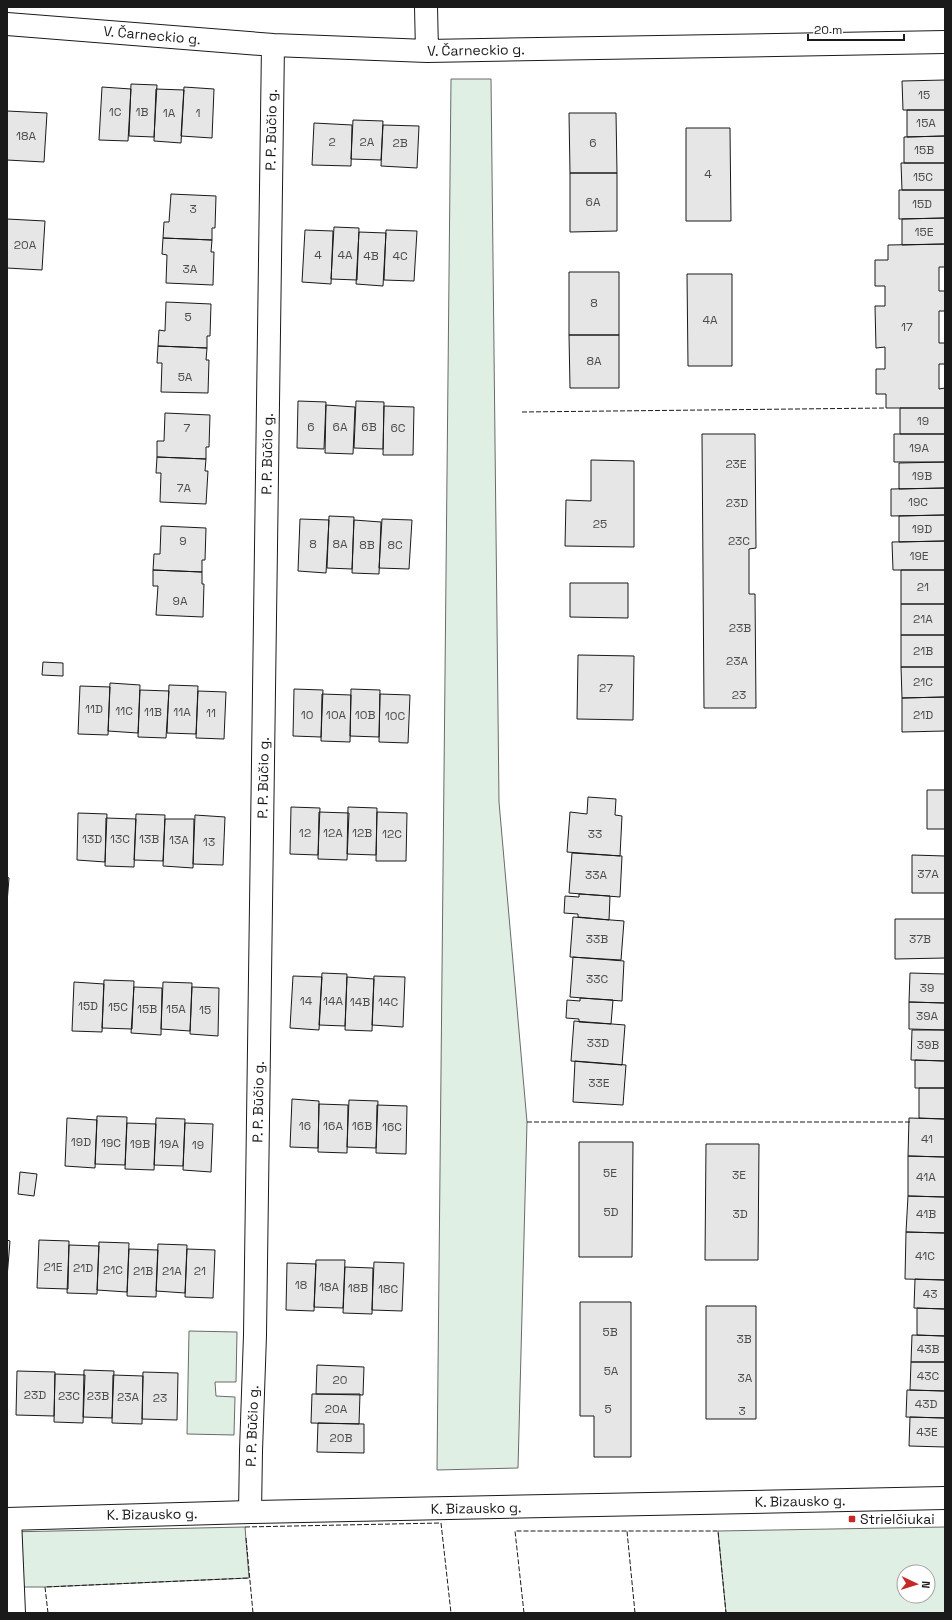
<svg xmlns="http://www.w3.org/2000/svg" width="952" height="1620" viewBox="0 0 952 1620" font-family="'Space Grotesk',sans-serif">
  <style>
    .green { fill: #e0efe3; stroke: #6a6a6a; fill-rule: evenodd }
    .building { fill: #e6e6e6; stroke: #1a1a1a }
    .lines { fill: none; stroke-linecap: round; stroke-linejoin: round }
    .minor-casing { stroke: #1a1a1a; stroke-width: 24 }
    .tertiary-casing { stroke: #1a1a1a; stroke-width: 24 }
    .minor { stroke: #fff; stroke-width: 22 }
    .tertiary { stroke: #fff; stroke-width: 22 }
    .fence { stroke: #1a1a1a; stroke-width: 1; stroke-dasharray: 5 2; stroke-linecap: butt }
    .poi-dot { fill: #c62828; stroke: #fff; stroke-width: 1.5 }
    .labels { text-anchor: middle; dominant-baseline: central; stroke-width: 3; stroke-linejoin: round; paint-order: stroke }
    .number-label { font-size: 12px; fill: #4d4d4d }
    .street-label { font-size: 14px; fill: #1a1a1a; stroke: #fff }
    .poi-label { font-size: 14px; fill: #1a1a1a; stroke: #fff; text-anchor: start }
  </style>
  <rect width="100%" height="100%" fill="#fff"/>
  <!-- green -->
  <path class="green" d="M451,79h40l8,723 28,320 -9,346 -81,2z
    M189,1331l48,1 -1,50h-21l1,14 19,1 -1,38 -47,-1z
    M245,1527l4,51 -204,9h-38v-55z
    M945,1527v86h-219l-8,-82zM904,1572h24v24h-24z"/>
  <!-- building -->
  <path class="building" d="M945,80v30h-42l-1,-29z
    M131,84l26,1 -3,52 -25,-1z
    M102,87l29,2 -3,52 -29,-1z
    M184,87l30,2 -2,49 -31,-2z
    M156,89l28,1 -3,53 -27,-2z
    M907,110h38v26l-38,1z
    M7,111l40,2 -3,49 -37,-2z
    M569,113h47l1,60h-47z
    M353,120l30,1 -2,39 -30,-1z
    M314,123l38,2 -1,41 -39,-1z
    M383,125l36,1 -2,42 -36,-2z
    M686,128h44l1,93h-45z
    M945,136v27h-41v-26z
    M901,163h44v27h-43z
    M570,173h47v58l-47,1z
    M899,190h46v28l-46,1z
    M171,194l45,2 -1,32h-3v12l-49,-2 1,-16h5z
    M945,218v26l-43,1v-26z
    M7,219l38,2 -3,49 -35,-2z
    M334,227l25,1 -2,52 -26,-1z
    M305,230l28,1 -2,53 -29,-2z
    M386,230l31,1 -3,50 -30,-1z
    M359,232l27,1 -3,53 -27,-2z
    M163,238l49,2 -1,12h3l-1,33 -47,-2 1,-28 -5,-1z
    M945,244v23h-6v24h6v20h-6v32h6v21h-6v25l6,-1v20h-59v-14h-10v-25h9v-22l-9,1 -1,-42h10v-20h-10v-26h13v-15z
    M569,272h50v63h-50z
    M687,274h45v92h-44z
    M166,302l45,2 -1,32h-3v12l-49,-2 1,-16 6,1z
    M569,335h50v53h-49z
    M158,346l49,2 -1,12h3l-1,33 -47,-1 1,-29h-5z
    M298,401l28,1 -2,47 -27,-1z
    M356,401l28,1 -1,47 -29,-1z
    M326,405l29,2 -2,47 -28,-1z
    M384,406l30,1 -1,48h-30z
    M900,408h45v26h-45z
    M165,413l45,2 -1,32h-3v12l-49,-2v-16h7z
    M702,434h53l1,114 -7,1v45h6l1,114h-52z
    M894,434h51v28h-51z
    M157,457l49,2 -1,12h3l-2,33 -46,-2 1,-29h-5z
    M591,460l43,1v86l-69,-1 1,-46 25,1z
    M945,462v26l-46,1v-26z
    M945,488v27l-54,1v-27z
    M945,515v26l-46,1v-26z
    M329,516l25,1 -2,52 -25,-1z
    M300,519l29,1 -3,53 -28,-2z
    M382,519l30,1 -3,49 -30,-1z
    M354,520l27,2 -2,52 -27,-1z
    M161,526l45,2 -1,32h-3v12l-49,-2 1,-16h6z
    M945,541v29h-52l-1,-28z
    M153,570l49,2v12h2l-1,33 -47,-2 2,-29h-5z
    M901,570h44v34h-44z
    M570,583h58v35l-58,-1z
    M901,604h44v31h-44z
    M901,635h44v32h-44z
    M578,655l56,1 -1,64 -56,-1z
    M43,662l20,1v13l-21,-1z
    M901,667h44v30l-43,1z
    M110,683l30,2 -2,48 -30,-2z
    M169,685l29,1 -2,48 -29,-1z
    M80,686l30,1 -2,48 -30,-1z
    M294,689l29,1 -2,47 -28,-1z
    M351,689l29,1 -1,47 -29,-1z
    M140,690l29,1 -3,47 -28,-1z
    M198,691l28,1 -2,47 -28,-1z
    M322,694l29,1 -1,47 -29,-1z
    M380,694l30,1 -2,48 -29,-1z
    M945,697v34l-43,1v-34z
    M927,790h18v39h-18z
    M588,797l28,2 -1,16 7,1 -2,40 -53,-4 3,-40 17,2z
    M291,807l29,1 -2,47 -28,-1z
    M348,807l29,1 -1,47 -29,-1z
    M319,812l30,1 -2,47 -29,-1z
    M377,812l30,1 -1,48h-30z
    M78,813l29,1 -2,48 -28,-2z
    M136,814l29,1 -2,46 -29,-1z
    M195,815l30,2 -2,48 -30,-1z
    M106,818l30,1 -2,48 -29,-1z
    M165,819h29l-1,49 -30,-2z
    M572,853l50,3 -2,41 -51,-4z
    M912,855l33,1v37h-33z
    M7,877l2,1 -2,25z
    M579,894l31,2 -1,24 -31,-3v-3l-14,-1 1,-17 14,1z
    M573,917l51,4 -3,39 -51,-3z
    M895,919h50v39l-50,1z
    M573,957l51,4 -2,40 -52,-4z
    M322,973l25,1 -2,52 -26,-1z
    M910,973l35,1v29l-36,-1z
    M293,976l29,1 -3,53 -29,-2z
    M374,976l31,1 -2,50 -31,-2z
    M347,977l27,2 -2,52 -27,-1z
    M104,980l30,1 -2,48 -30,-1z
    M74,982l30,2 -2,48 -30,-1z
    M163,982l29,1 -2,48 -29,-2z
    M134,987l28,1 -1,47 -30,-2z
    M192,987l27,1 -1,48 -28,-2z
    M580,998l33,2 -2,24 -32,-2v-3l-13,-1 1,-18 13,1z
    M909,1002l36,1v27l-36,-1z
    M574,1021l51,4 -3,40 -51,-4z
    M912,1030h33v31l-34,-1z
    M915,1060l30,1v27h-30z
    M575,1061l51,4 -3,40 -50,-3z
    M919,1088h26v31l-26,-1z
    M292,1099l27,2 -1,47 -28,-1z
    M349,1100l29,1 -2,47 -29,-1z
    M319,1104l29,1 -1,48 -29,-1z
    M377,1105l30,1 -1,48 -30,-1z
    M97,1116l30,1 -2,48 -30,-1z
    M67,1118l30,2 -2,48 -30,-2z
    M156,1118l29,1 -2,47 -29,-1z
    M909,1118l36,1v38l-37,-1z
    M127,1123l29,1 -2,46 -29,-1z
    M185,1123l28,1 -2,48 -28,-2z
    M579,1142h54l-1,115h-53z
    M706,1144h53l-1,116h-53z
    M908,1156l37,1v40l-37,-1z
    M20,1172l17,2 -3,22 -16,-2z
    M908,1196l37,1v36l-39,-1z
    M906,1232l39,1v47l-40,-1z
    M7,1240l3,1 -3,37z
    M39,1240l30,1 -1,48 -31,-1z
    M99,1242l30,1 -2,49 -30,-2z
    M158,1244l29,1 -2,48 -29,-2z
    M69,1245l30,1 -2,48 -30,-1z
    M129,1249l29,1 -2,47 -29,-1z
    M187,1249l28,1 -2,48 -28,-1z
    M316,1260h29l-2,48 -29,-1z
    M374,1262l30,1 -2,48 -30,-1z
    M287,1263l29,1 -2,47 -28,-1z
    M345,1267l28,1 -1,46 -29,-1z
    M915,1279l30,1v29l-31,-1z
    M580,1302h51v155h-37v-41h-14z
    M706,1306h50v113h-50z
    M917,1308l28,1v27l-28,-1z
    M912,1335l33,1v26h-34z
    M911,1362h34v29l-35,-1z
    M317,1365l47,2 -1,28 -47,-1z
    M84,1370l30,1 -2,47 -29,-1z
    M17,1371l38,1 -1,44 -38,-1z
    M143,1372l35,1 -1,47 -35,-1z
    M55,1374l30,1 -2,48 -29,-1z
    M113,1375l30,1 -1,48 -30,-1z
    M907,1390l38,1v27l-39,-1z
    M312,1394h48l-1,30 -48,-1z
    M910,1417l35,1v29l-36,-1z
    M318,1423l46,1v29l-47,-1z"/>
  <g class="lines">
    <defs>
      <path id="minor" d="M426,7l1,44
        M7,24l266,21 154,6 518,-9
        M250,1512l1,-61 4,-116 18,-1290
        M10,1519l4,94"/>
      <path id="tertiary" d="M7,1519l243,-7 695,-14"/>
    </defs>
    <!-- minor casing -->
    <use href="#minor" class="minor-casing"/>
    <!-- tertiary casing -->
    <use href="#tertiary" class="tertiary-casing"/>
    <!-- minor -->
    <use href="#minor" class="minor"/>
    <!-- tertiary -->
    <use href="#tertiary" class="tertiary"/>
    <!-- fence -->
    <path class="fence" d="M522,412l364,-4
      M527,1122h383
      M245,1527l196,-4 10,90
      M246,1538l7,75
      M48,1613l-3,-26 204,-9
      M524,1613l-9,-82h112
      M635,1613l-8,-82h91l8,82"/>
  </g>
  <!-- markers -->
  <rect class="poi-dot" x="848" y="1515" width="8" height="8" rx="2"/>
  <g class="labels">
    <!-- number labels -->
    <g class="number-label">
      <text x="924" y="95">15</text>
      <text x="115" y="112">1C</text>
      <text x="142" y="112">1B</text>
      <text x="169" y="113">1A</text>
      <text x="198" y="113">1</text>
      <text x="926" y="123">15A</text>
      <text x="26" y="136">18A</text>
      <text x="332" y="142">2</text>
      <text x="367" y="142">2A</text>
      <text x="400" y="143">2B</text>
      <text x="593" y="143">6</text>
      <text x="924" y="150">15B</text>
      <text x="708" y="174">4</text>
      <text x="923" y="177">15C</text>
      <text x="593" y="202">6A</text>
      <text x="922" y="204">15D</text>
      <text x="193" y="209">3</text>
      <text x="924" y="232">15E</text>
      <text x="25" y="245">20A</text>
      <text x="318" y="255">4</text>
      <text x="345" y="255">4A</text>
      <text x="371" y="256">4B</text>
      <text x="400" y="256">4C</text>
      <text x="190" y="269">3A</text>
      <text x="594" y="303">8</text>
      <text x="188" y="317">5</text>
      <text x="710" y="320">4A</text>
      <text x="907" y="327">17</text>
      <text x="594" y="361">8A</text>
      <text x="185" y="377">5A</text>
      <text x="923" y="421">19</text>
      <text x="311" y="427">6</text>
      <text x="340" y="427">6A</text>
      <text x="369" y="427">6B</text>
      <text x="187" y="428">7</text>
      <text x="398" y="428">6C</text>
      <text x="919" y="448">19A</text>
      <text x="736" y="464">23E</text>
      <text x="922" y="476">19B</text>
      <text x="184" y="488">7A</text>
      <text x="918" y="502">19C</text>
      <text x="737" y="503">23D</text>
      <text x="600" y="524">25</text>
      <text x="922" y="529">19D</text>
      <text x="183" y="541">9</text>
      <text x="739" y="541">23C</text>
      <text x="313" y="544">8</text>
      <text x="340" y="544">8A</text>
      <text x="367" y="545">8B</text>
      <text x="395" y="545">8C</text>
      <text x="919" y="556">19E</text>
      <text x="923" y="587">21</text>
      <text x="180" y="601">9A</text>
      <text x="923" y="619">21A</text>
      <text x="740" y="628">23B</text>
      <text x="923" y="651">21B</text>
      <text x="737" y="661">23A</text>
      <text x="923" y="682">21C</text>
      <text x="606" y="688">27</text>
      <text x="739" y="695">23</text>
      <text x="94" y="709">11D</text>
      <text x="124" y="711">11C</text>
      <text x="153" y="712">11B</text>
      <text x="182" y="712">11A</text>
      <text x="211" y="713">11</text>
      <text x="307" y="715">10</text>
      <text x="336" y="715">10A</text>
      <text x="365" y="715">10B</text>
      <text x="923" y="715">21D</text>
      <text x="395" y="716">10C</text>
      <text x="305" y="833">12</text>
      <text x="333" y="833">12A</text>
      <text x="362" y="833">12B</text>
      <text x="392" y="834">12C</text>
      <text x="595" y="834">33</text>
      <text x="92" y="839">13D</text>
      <text x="120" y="839">13C</text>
      <text x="149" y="839">13B</text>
      <text x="179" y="840">13A</text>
      <text x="209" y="842">13</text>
      <text x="928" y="874">37A</text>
      <text x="596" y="875">33A</text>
      <text x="597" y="939">33B</text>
      <text x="920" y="939">37B</text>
      <text x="597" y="979">33C</text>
      <text x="927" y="988">39</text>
      <text x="306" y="1001">14</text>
      <text x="333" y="1001">14A</text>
      <text x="360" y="1002">14B</text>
      <text x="388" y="1002">14C</text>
      <text x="88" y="1006">15D</text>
      <text x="118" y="1007">15C</text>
      <text x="147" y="1009">15B</text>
      <text x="176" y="1009">15A</text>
      <text x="205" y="1010">15</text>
      <text x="927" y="1016">39A</text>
      <text x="598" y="1043">33D</text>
      <text x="928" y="1045">39B</text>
      <text x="599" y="1083">33E</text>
      <text x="305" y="1126">16</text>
      <text x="333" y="1126">16A</text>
      <text x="362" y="1126">16B</text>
      <text x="392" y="1127">16C</text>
      <text x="927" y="1139">41</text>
      <text x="81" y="1142">19D</text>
      <text x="111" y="1143">19C</text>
      <text x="140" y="1144">19B</text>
      <text x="169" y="1144">19A</text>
      <text x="198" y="1145">19</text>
      <text x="610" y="1173">5E</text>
      <text x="739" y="1175">3E</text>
      <text x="926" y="1177">41A</text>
      <text x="611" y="1212">5D</text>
      <text x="740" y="1214">3D</text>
      <text x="926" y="1214">41B</text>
      <text x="925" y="1256">41C</text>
      <text x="53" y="1267">21E</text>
      <text x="83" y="1268">21D</text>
      <text x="113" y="1270">21C</text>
      <text x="143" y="1271">21B</text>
      <text x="172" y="1271">21A</text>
      <text x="200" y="1271">21</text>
      <text x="301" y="1285">18</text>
      <text x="329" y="1287">18A</text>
      <text x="358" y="1288">18B</text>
      <text x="388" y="1289">18C</text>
      <text x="930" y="1294">43</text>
      <text x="610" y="1332">5B</text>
      <text x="744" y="1339">3B</text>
      <text x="928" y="1349">43B</text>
      <text x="611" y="1371">5A</text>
      <text x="928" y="1376">43C</text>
      <text x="745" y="1378">3A</text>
      <text x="340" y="1380">20</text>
      <text x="35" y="1395">23D</text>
      <text x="69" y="1396">23C</text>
      <text x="98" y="1396">23B</text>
      <text x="128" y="1397">23A</text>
      <text x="160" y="1398">23</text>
      <text x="926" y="1404">43D</text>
      <text x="336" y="1409">20A</text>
      <text x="608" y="1409">5</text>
      <text x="742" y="1411">3</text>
      <text x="927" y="1432">43E</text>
      <text x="341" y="1438">20B</text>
    </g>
    <!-- street labels -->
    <g class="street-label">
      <text transform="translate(152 35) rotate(5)">V. Čarneckio g.</text>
      <text transform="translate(476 50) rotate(-1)">V. Čarneckio g.</text>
      <text transform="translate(271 130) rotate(-89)">P. P. Būčio g.</text>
      <text transform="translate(267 454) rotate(-89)">P. P. Būčio g.</text>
      <text transform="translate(263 778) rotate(-89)">P. P. Būčio g.</text>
      <text transform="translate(258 1102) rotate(-89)">P. P. Būčio g.</text>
      <text transform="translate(252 1426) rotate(-88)">P. P. Būčio g.</text>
      <text transform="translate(800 1501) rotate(-1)">K. Bizausko g.</text>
      <text transform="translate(476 1508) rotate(-1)">K. Bizausko g.</text>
      <text transform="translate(152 1514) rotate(-1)">K. Bizausko g.</text>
    </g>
    <!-- poi labels -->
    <g class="poi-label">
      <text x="860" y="1519">Strielčiukai</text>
    </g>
  </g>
  <!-- border -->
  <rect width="952" height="1620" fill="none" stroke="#1a1a1a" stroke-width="16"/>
  <!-- north arrow -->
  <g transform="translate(916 1584) rotate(94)"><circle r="19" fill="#ffffff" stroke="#a3a3a3"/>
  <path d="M0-3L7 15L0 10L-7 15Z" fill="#c62828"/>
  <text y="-6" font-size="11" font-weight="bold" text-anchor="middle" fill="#1a1a1a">N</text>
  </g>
  <!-- scale -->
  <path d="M808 34v6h96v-6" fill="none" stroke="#1a1a1a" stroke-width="2"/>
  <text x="814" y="34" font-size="12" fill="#1a1a1a" stroke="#ffffff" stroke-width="3" paint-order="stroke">20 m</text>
</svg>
